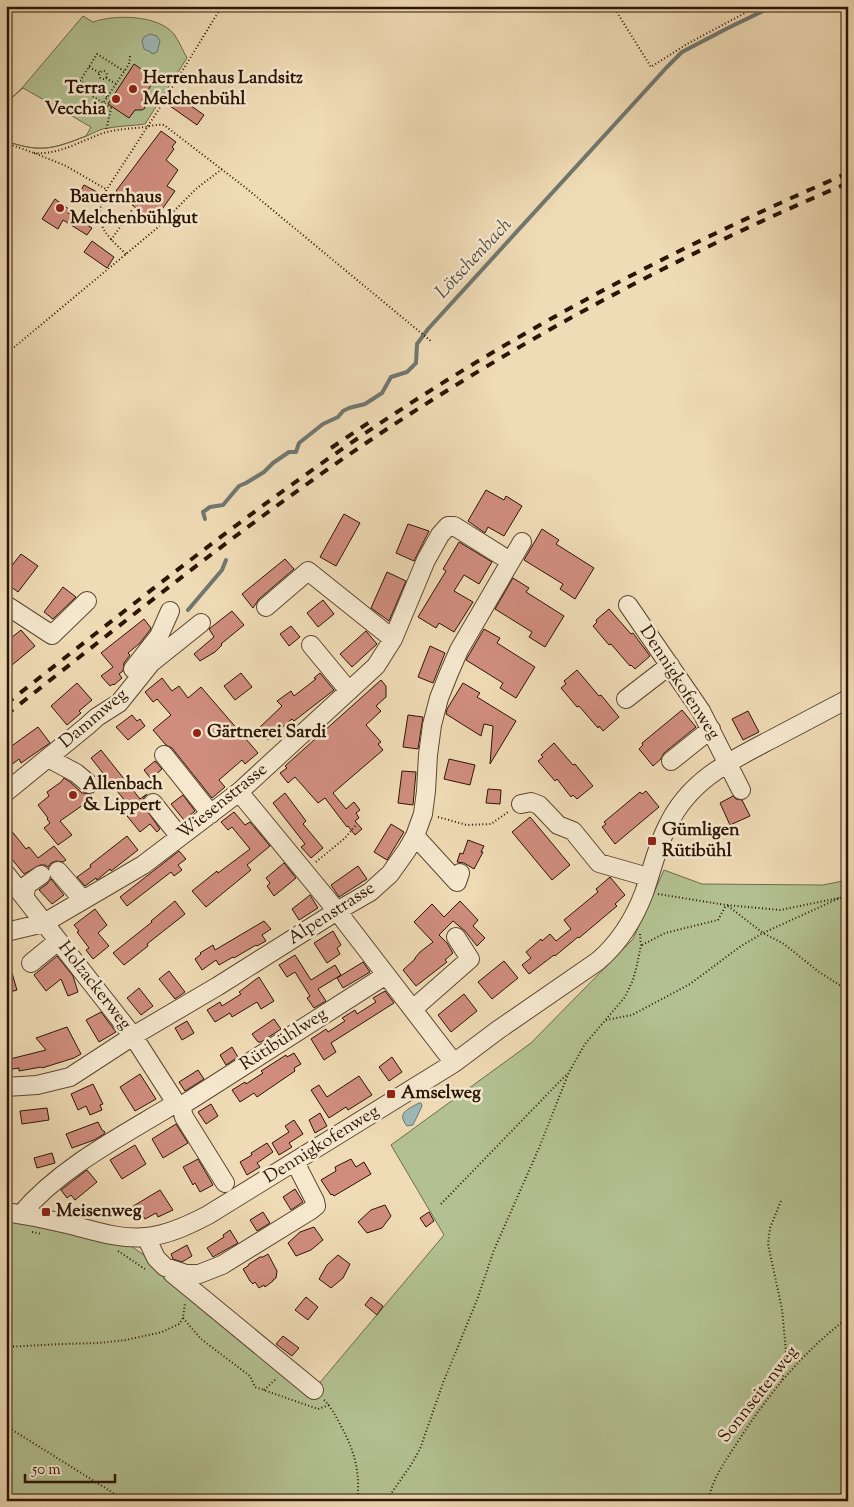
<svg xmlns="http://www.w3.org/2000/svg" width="854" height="1507" viewBox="0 0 854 1507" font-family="'Sorts Mill Goudy',serif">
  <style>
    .green { fill: #b3c192; stroke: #706b4c }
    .water { fill: #9db9b7; stroke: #707770 }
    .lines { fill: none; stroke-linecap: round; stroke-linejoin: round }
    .stream { stroke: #707770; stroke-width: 4 }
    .building { fill: #d08d7e; stroke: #2c1505 }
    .minor-casing { stroke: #5d4631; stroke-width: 20 }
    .path { stroke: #2c1505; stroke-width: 2; stroke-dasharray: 1 2.5; stroke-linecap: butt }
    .minor { stroke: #f5e8cf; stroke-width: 18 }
    .rail { stroke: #2c1505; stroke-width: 4; stroke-dasharray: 9 9; stroke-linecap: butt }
    .poi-dot { fill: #8f2418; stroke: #f5e8cf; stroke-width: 2 }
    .labels { text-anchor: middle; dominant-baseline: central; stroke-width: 5; stroke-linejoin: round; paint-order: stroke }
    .poi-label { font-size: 18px; font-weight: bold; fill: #2c1505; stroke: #f5e8cf; text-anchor: start }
    .street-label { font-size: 18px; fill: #2c1505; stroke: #f5e8cf }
    .water-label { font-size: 19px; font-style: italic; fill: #544e43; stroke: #f5e8cf }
  </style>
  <rect width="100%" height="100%" fill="#efdbb5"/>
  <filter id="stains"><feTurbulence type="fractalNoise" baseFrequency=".004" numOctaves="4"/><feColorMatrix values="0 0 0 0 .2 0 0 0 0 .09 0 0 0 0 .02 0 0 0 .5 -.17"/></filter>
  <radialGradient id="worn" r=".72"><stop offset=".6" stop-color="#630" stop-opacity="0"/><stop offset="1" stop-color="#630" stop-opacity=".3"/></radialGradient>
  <!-- green -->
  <path class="green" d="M83,16l10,6c23,-8 65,-7 81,12 5,7 9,17 13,24l-42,66c-14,2 -29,2 -42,5 -8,2 -14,7 -22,9 -30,12 -44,14 -75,3 35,12 46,8 80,-5l5,-9 -68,-39 -17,15 16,-15z
    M664,870l38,14 121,1 25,-5v621h-842v-289l109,23 72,50 125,107 132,-157 -53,-90 140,-102 102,-104z"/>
  <!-- water -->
  <path class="water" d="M150,34l7,2 3,5 -3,11 -5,2 -1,-2 -7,-3 -2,-8 2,-4z
    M419,1103h2l1,3 -9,19 -6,1c-11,-13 1,-17 12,-23z"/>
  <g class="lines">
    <!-- stream -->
    <path class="stream" d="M205,519l-2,-7 7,-5 13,-2 16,-19 7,-3 18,-11 9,-9 16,-11h7l3,-9 24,-19 15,-7 5,-6 6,-3 16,-4 17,-11 9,-16 16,-5 9,-9 1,-19 11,-15 239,-262 15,-15 44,-23 47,-23
      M188,610l34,-40 4,-10"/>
  </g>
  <!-- building -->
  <path class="building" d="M134,64l20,14 -3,5 1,1 -10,15 3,9 -3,2h-7l-6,8 -21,-14z
    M177,96l27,19 -7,10 -27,-19z
    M161,131l15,11 -4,5 2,2 -8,11 12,10 -11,16 8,5 -22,31 -14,-10 1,-1 -8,-6 2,-1 -18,-13z
    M84,185l13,7 -7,10 -12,-7z
    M55,199l15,11 -2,3 24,15 -5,7 -24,-15 -5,9 -16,-10z
    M92,241l22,16 -7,11 -23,-16z
    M486,490l18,10 2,-4 16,10 -18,30 -16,-9 -3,6 -17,-12z
    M344,514l16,9 -24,43 -16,-9z
    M408,524l21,7 -15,30 -18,-8z
    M542,529l17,11 -3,4 38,24 -19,31 -15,-10 3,-5 -39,-24z
    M459,542l33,20 -13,22 -15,-9 -10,16 19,11 -19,30 -15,-9 -3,5 -18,-11 28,-46 -3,-2z
    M21,554l17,12 -20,26 -12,-9v-10z
    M285,559l9,10 -35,30 -6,9 -11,-14z
    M387,572l19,9 -17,40 -18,-13z
    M513,578l16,10 -3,4 38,24 -19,31 -16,-10 3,-5 -37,-23z
    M63,587l13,10 -23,22 -9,-7z
    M323,600l11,14 -16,13 -11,-14z
    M609,609l22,25 2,-1 17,23 -15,13 -4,-4 -1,1 -19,-22 -2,1 -16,-19 4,-4 -1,-2z
    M232,611l12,14 -23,19 1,1 -7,7 -15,9 -6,-7 20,-17 -5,-8z
    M144,619l7,9 -1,2 -10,13 -12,10 2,2 -6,8 -1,8 -4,3 3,4 -8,7 -1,-1 -3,2 -9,-10 12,-9 -12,-14z
    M291,626l9,11 -11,9 -9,-12z
    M484,629l16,9 -3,5 38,24 -19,31 -16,-10 3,-5 -37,-23z
    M21,630l14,16 -29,24v-28z
    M366,631l11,13 -25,23 -12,-13z
    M430,646l15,7 -12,30 -15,-6z
    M577,670l22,26 2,-1 18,22 -16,14 -4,-5 -1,2 -19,-22 -2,1 -16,-19 5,-4 -2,-3z
    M241,673l11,14 -17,13 -11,-14z
    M320,673l14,17 -40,31 -2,-2 -25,21 -9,-11 24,-23 -5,-5 14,-10 3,5 22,-17 -2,-1z
    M162,678l10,13 7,-5 9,12 13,-11 57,66 -13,11 -3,-4 -23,20 6,7 -13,11 -40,-50 -6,-3 -13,-15 18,-15 -14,-16 -4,3 -8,-10z
    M381,680l5,6v11l-10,9 5,5 -15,14 15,17 -3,2 5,6 -50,43 13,16 8,-7 6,8 -4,3 3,5 -4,3 7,8 -7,6 -7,-9 -1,1 -22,-29 -7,5 -23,-26 -7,6 -8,-10 7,-5 -2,-2z
    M77,683l15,17 -13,11 2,2 -14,12 -16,-19z
    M463,683l17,10 -3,4 39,24 -26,43 3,-38 -9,-2 -3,12 -35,-22 1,-5z
    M682,710l14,17 -32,26 -3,6 -8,7 -14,-17 4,-4 -1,-2z
    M748,711l11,21 -16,8 -11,-21z
    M132,715l5,6 3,-2 5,7 -17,14 -12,-13z
    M408,715l15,2 -5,32 -15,-2z
    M38,727l12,16 -29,20 -2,-4 -13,10v-19z
    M554,743l19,22 2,-1 18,22 -16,13 -4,-4 -2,2 -14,-18 -2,2 -17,-20 5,-4 -2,-2z
    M101,750l39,49 7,-5 -4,5v6l17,24 -3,3 -7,-8 -10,8 -17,-21 6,-5 -38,-48z
    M449,759l26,6 -5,20 -26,-6z
    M155,761l7,8 -11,10 -7,-9z
    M402,771l14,1 -3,33 -15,-2z
    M64,778l6,4 12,11 9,1 2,4 -33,23 12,14 -14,10 -14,-17 6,-5 -3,-4 1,-1 -10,-13 11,-9 -2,-4 14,-10z
    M488,789l13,1 -1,14 -14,-1z
    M646,791l13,16 -44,37 -13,-17 4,-3 -2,-2 36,-30 2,2z
    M285,793l21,28 -3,3 20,24 -12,10 -10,-11 4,-3 -32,-41z
    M183,795l12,16 -11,9 -13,-16z
    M733,796l3,3 6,1 8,16 -20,9 -10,-22z
    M234,812l11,13 5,-3 20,24 -23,19 4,5 -45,37 -14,-16 25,-20 1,2 32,-24 -18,-22 -4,3 -7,-8z
    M530,817l40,48 -18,15 -40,-48z
    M6,824l20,25 3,-2 9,11 16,-12 12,14 -3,2 -7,-1 -5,2 -3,4 -3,-2h-5l-16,9 -18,-22z
    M391,824l13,8 -17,28 -13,-8z
    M127,836l11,14 -27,21 -1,-2 -13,11 -1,-2 -11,8 -8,-9 14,-10 -1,-2z
    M468,840l16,6 -3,6h2l-9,17 -10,-6 -7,-1 3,-9 3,1z
    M179,851l7,8 -8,6 4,5 -8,6 -3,-4 -44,34 -7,-9z
    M284,863l12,15 -22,18 -7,-10 3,-3 -4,-5z
    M358,866l9,13 -28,18 -8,-12z
    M610,877l15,18 -10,9 2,2 -38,32 -1,-1 -23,19 -1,-1 -25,19 -7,-9 9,-7 -5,-6 15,-13 1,2 8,-7 6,7 15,-12 -7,-9 34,-28 -2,-3z
    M51,879l13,16 -12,9 -13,-14 8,-6z
    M310,895l8,13 -19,12 -7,-11z
    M175,901l10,13 -38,30 1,2 -24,19 -11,-12 39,-31 -1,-1z
    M460,901l18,19 -5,6 12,12 -8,8 -12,-15 -12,-10 -14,14 8,8 6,10 -8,7 2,2 -31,24 -13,-16 12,-11v-1l5,-6 13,-10 -19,-20 18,-18 12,13z
    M95,909l12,16 -9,8 11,13 -16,13 -7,-9 3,-2 -12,-16 2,-1 -5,-6z
    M264,921l7,8 -9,6 4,6 -9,5 -1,-1 -22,13 -1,-1 -14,8 -3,-5 -14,10 -7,-11 6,-5 -1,-1 13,-8 2,5z
    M333,931l8,14 -4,3 3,6 -13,9 -13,-20z
    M295,955l16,25 24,-15 6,10 -23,14 8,12 -12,7 -7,-10 3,-2 -15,-24 -8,5 -8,-12z
    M57,956l16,20 5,16 -10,4 -7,-17 -15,12 -12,-16z
    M504,961l14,17 -26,21 -14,-17z
    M363,962l7,10 -27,16 -6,-10z
    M6,963h3l8,27 -11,3z
    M169,971l16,21 -10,7 -16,-20z
    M259,977l15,24 -13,8 -4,-7 -25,15 -2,-4 -15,9 -8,-12 13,-8 2,4 19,-12 -2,-2z
    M139,988l14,18 -12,9 -14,-17z
    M385,991l9,12 -63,40 5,9 -12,8 -13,-21 15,-10 2,3 17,-11 -3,-3 13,-8 2,4 19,-12 -3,-4z
    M464,994l13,17 -26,21 -13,-17z
    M101,1012l15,20 -17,10 -13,-22z
    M274,1019l7,10 -20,13h-3l-6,-8z
    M187,1021l7,12 -12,7 -7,-12z
    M67,1027l14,27 -7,4 -32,10 -1,-1 -22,4v-3l-13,2v-10l40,-10 -10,-12z
    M232,1047l6,10 -12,8 -6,-10z
    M294,1053l7,11 -7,4 1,3 -38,26 -3,-4 -14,9 -8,-12 13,-8 1,2 17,-11 -2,-2 25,-16 1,2z
    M392,1057l10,15 -13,9 -10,-14z
    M198,1070l6,9 -19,12 -6,-9z
    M140,1074l16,25 -21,12 -15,-24z
    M359,1076l13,19 -24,15 -2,-3 -17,11 -18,-28 8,-5 8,12z
    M93,1084l10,20 -3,1 2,5 -12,5 -4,-9 -8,4 -7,-16z
    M211,1104l7,12 -12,8 -8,-12z
    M47,1108l2,12 -27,4 -2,-13z
    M320,1113l7,13 -12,7 -6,-13z
    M294,1120l9,14 -14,9 3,4 -13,8 -7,-12 17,-11 -4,-6z
    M98,1122l4,8 3,2 -1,2 -10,6 -22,8 -6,-14z
    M176,1124l12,19 -25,15 -11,-19z
    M267,1143l6,9 -16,11 3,4 -13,8 -7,-13 12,-7 -1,-2z
    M135,1145l11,19 -24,15 -12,-19z
    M52,1153l3,10 -18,5 -3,-10z
    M198,1159l15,26 -13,7 -5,-9 -2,2 -10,-18z
    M351,1159l5,8 8,-5 7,12 -37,22 -2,-2 -1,1 -10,-15 15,-9 -1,-4z
    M87,1170l10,12 -22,18 -4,-5 -4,3 -6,-8z
    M295,1189l8,13 -12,8 -8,-13z
    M160,1190l13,20 -15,7 -2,-4 -11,6 -3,-5 -6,4 -6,-10z
    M385,1205l6,11 -9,12 -15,5 -9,-11 13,-12z
    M263,1212l7,11 -13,8 -7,-11z
    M429,1212l5,9 -8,6 -6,-9z
    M314,1227l9,13 -12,10 -15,6 -8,-13 12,-11z
    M230,1230l8,13 -25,14 -6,-9 17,-11 -1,-2z
    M187,1245l5,11 -10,6 -9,-3 -2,-5z
    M268,1254l9,17 -1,7 -3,2v1l-8,6 -1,-2 -5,3 -4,-6 -2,2 -3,-3 -7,-12 5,-3 1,-2 11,-7h3z
    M338,1255l12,9 -7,14 -12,10 -12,-9 8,-14z
    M306,1297l12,10 -10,13 -13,-10z
    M371,1297l12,9 -6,9 -12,-10z
    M283,1336l16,12 -7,8 -16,-12z"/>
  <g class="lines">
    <defs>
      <path id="minor" d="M6,605l46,30 35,-34
        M628,605l73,106 40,79
        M266,607l42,-36 85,68
        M311,645l38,46
        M133,669l26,-33 11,-25
        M626,699l44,-34
        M164,755l47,59
        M48,758l28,15 13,11
        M671,761l40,-32
        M6,792l81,-66 10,-9 22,-14 32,-40 50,-40
        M239,792l98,119 117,152
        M153,803l27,34
        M521,804l10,-2 8,3 19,20 15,6 26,32 49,14
        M415,836l42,46 3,-9
        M58,871l25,29
        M6,874l127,162 43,67 5,3 3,11 41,66
        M24,897l3,-12 14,-10
        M6,932l38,-9 99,-58 96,-73 137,-126 17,-27 33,-79 14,-25 8,-9h6l56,35
        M31,963l27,-22
        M413,1009l57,-50 -14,-22
        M6,1087l31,-2 33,-8 63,-41 85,-50 119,-75 33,-19 20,-18 17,-24 8,-14 8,-22 3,-23 2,-36 4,-30 7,-27 10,-25 10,-23 63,-108
        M181,1106l205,-131
        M6,1212c21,3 41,7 61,12 25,6 53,16 79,13 22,-2 43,-12 62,-22l246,-152 44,-33 100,-69c21,-18 36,-42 46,-68 8,-23 13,-47 24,-68 22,-46 64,-65 106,-87 25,-13 49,-26 74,-39
        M21,1214c41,-48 101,-78 155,-111
        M146,1237l10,21 9,9 21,7h13l23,-9 89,-55 5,-4 -1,-5 -20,-39
        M172,1273l142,117"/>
    </defs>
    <!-- minor casing -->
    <use href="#minor" class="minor-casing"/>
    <!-- path -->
    <path class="path" d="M613,6l38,61 36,-23 71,-38
      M89,67l11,6
      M99 75a4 4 0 1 1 8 0a4 4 0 1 1-8 0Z
      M106,78l10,6
      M86,85l-3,5 28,18 -5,23
      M107,97l-27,-16 17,-27 27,17
      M104,102l25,-38 1,-8
      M6,143l28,10 30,12 42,24
      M34,153c23,2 43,-10 64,-18 14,-6 31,-6 47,-8 6,-1 12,-3 19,-2l82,63 186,154
      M111,240l21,-30
      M126,254c-23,-22 -35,-32 -19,-65l52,-80 63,-103
      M6,354l150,-125 41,-41 25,-19
      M438,817l29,8 24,-1 17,-12
      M316,862l29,-24 11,-13
      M658,894l68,11 54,5 59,-12
      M728,906l35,27 21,11 35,28 22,14 7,1
      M642,945l23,-12 53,-13 8,-15
      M606,1020l26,-5 58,-31 51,-38 22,-13 81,-37
      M781,1201l-11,27 -2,16 14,65 4,43 -4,30
      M441,1204l126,-130
      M32,1232l10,2
      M118,1251l27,18
      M183,1318l18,21 49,37 5,11 63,22 11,-4
      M6,1347l55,-3 38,-1 27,-3 36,-8 17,-8 4,-6 2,-15
      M264,1390l13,-12
      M324,1400c7,7 12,16 17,26 13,24 20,47 16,75
      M6,1426l120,75
      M386,1501l25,-36 9,-16 23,-66 34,-83 17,-50 45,-102 30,-76 16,-28 40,-47 8,-17 4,-15 4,-20 -1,-11
      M708,1501c4,-21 17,-40 29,-58 30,-47 66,-92 111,-125"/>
    <!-- minor -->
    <use href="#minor" class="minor"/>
    <!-- rail -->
    <path class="rail" d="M331,448l43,-29
      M6,704c125,-98 249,-198 382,-286 145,-96 300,-176 460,-245
      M6,715c136,-107 270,-216 415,-308 136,-87 279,-161 427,-224"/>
  </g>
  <!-- markers -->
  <g class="poi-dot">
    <circle cx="133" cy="89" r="5"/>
    <circle cx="116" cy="99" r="5"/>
    <circle cx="60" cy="208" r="5"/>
    <circle cx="197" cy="733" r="5"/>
    <circle cx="73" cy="795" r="5"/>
    <rect x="647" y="836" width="10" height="10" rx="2.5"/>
    <rect x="386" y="1089" width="10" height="10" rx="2.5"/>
    <rect x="41" y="1207" width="10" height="10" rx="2.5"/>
  </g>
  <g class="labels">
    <!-- poi labels -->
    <g class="poi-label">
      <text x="143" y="79">Herrenhaus Landsitz<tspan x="143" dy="21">Melchenbühl</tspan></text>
      <text x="106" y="89" text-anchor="end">Terra<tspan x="106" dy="21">Vecchia</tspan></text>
      <text x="70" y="198">Bauernhaus<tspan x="70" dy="21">Melchenbühlgut</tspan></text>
      <text x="207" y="733">Gärtnerei Sardi</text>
      <text x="83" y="785">Allenbach<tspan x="83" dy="21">&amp; Lippert</tspan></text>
      <text x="662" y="831">Gümligen<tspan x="662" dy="21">Rütibühl</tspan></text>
      <text x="401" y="1094">Amselweg</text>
      <text x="56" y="1212">Meisenweg</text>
    </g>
    <!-- street labels -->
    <g class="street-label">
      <text transform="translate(679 683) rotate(57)">Dennigkofenweg</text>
      <text transform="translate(94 719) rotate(-40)">Dammweg</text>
      <text transform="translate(223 802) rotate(-39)">Wiesenstrasse</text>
      <text transform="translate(332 914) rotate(-33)">Alpenstrasse</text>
      <text transform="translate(94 986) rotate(52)">Holzackerweg</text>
      <text transform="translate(284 1040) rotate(-33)">Rütibühlweg</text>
      <text transform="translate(322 1145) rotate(-32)">Dennigkofenweg</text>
      <text transform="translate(759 1395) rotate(-52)">Sonnseitenweg</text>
    </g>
    <!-- water labels -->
    <g class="water-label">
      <text transform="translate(474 259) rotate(-47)">Lötschenbach</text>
    </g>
  </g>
  <!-- margin -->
  <rect width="854" height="1507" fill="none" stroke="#efdbb5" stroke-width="25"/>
  <rect x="8" y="8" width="839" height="1492" fill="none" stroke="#2c1505" stroke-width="2.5"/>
  <rect x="12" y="12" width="829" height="1482" fill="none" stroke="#2c1505"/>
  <!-- scale -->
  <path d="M25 1474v8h90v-8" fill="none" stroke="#2c1505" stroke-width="2.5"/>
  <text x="32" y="1474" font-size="15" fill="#2c1505" stroke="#f5e8cf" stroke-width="4" paint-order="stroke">50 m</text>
  <rect width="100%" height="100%" filter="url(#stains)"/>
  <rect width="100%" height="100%" fill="url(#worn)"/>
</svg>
